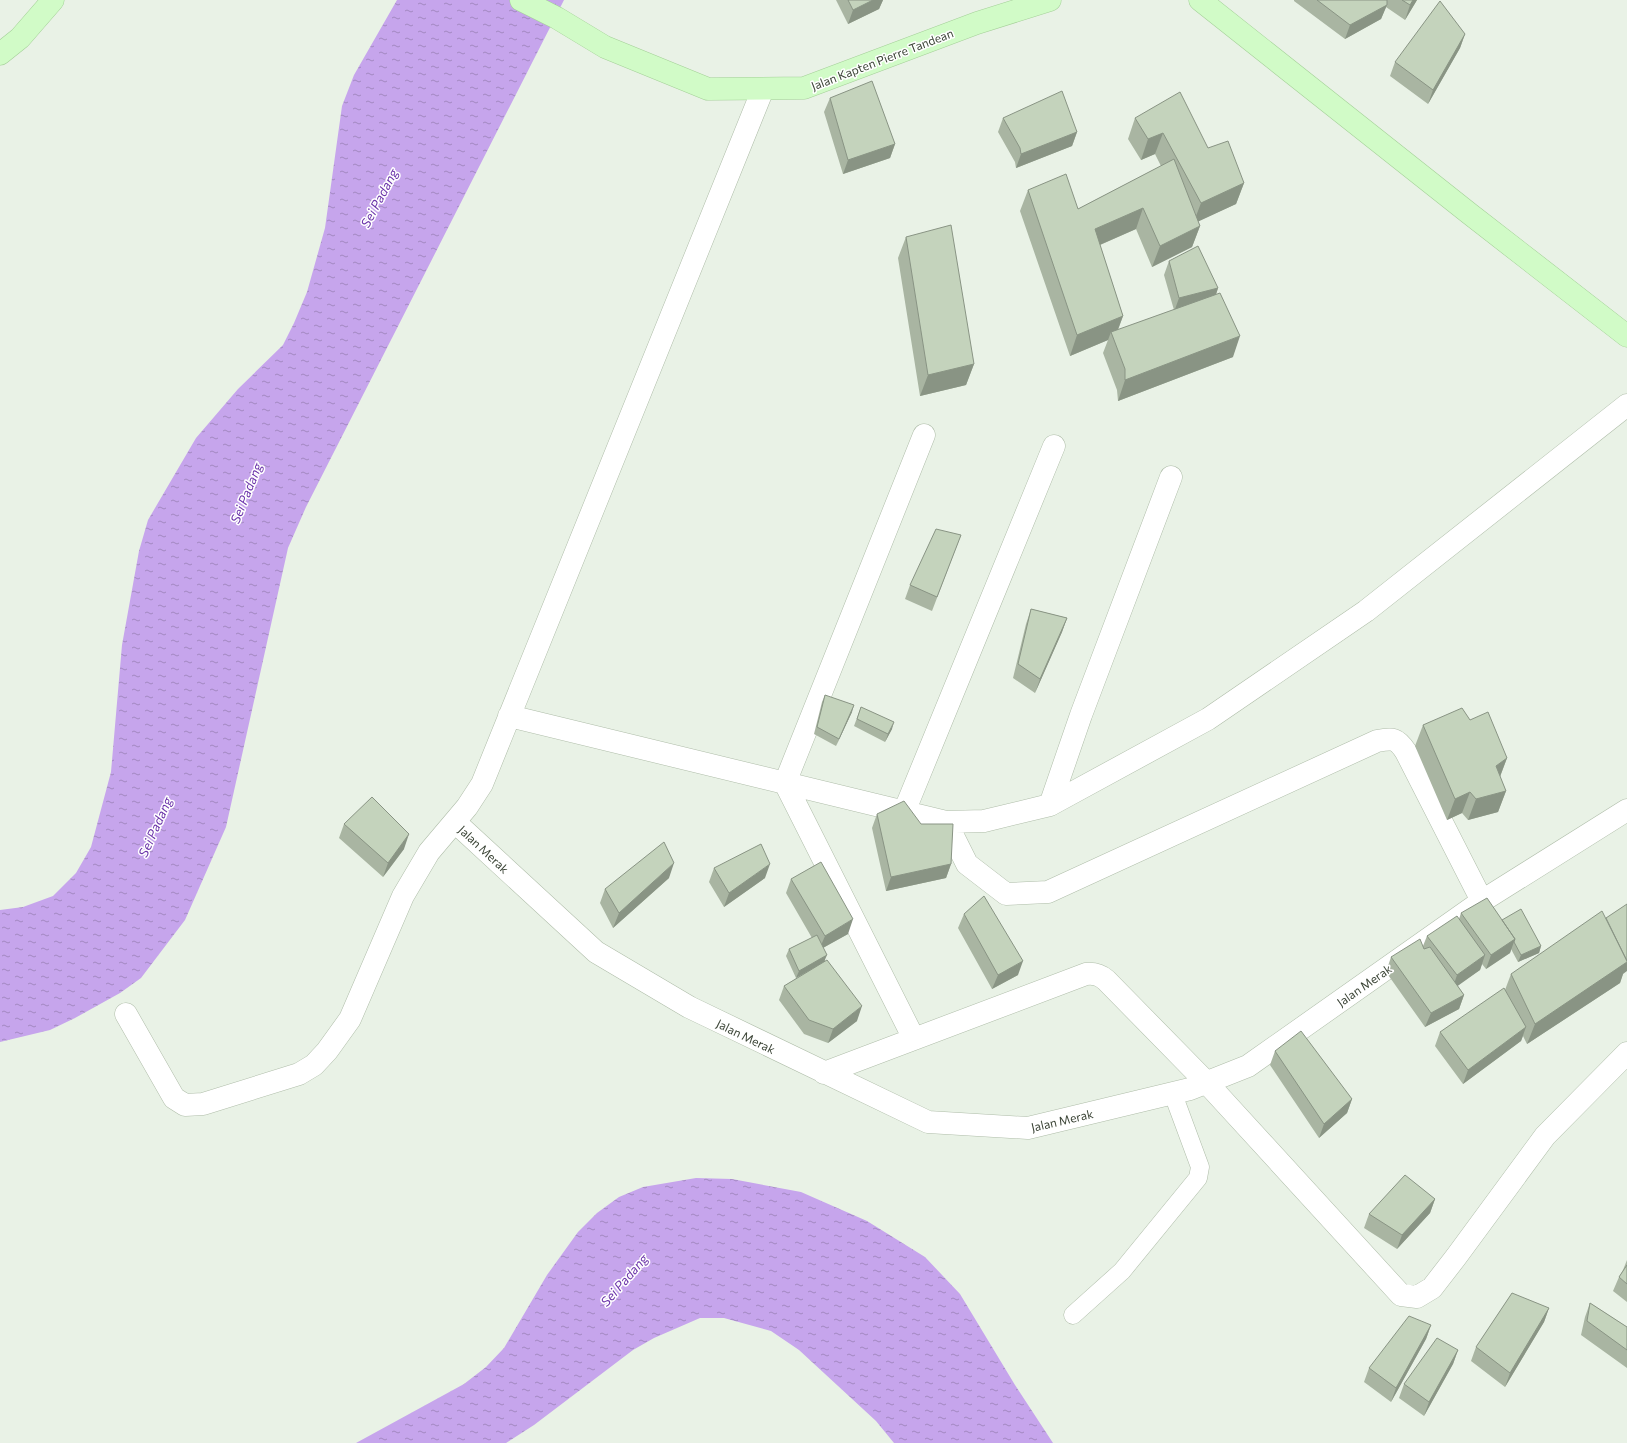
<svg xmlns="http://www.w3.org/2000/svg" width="1627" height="1443" viewBox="0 0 1627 1443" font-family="Commissioner,sans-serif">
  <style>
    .water { fill: url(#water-ripples) }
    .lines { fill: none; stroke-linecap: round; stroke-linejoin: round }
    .lane-casing { stroke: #afbda9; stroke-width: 19 }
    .street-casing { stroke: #afbda9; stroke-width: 23 }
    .secondary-casing { stroke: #a4d098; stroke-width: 23 }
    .lane { stroke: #fff; stroke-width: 18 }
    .street { stroke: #fff; stroke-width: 22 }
    .secondary { stroke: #d1fbc7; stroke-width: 22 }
    .wall { fill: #a9b5a2 }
    .shaded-wall { fill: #899484 }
    .building { fill: #c4d3bc; stroke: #899484 }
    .labels { text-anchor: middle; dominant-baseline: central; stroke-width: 3; stroke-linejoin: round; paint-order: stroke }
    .street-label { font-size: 12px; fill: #3b4436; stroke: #fff }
    .water-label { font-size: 13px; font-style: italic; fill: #6c35aa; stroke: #fff }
  </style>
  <defs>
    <pattern id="water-ripples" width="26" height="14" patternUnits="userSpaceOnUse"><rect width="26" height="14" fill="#c6a5ec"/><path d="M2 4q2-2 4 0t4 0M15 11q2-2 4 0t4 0" fill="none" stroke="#a288c0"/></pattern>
  </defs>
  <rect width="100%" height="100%" fill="#e9f2e6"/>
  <!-- water -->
  <path class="water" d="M397,0h167l-258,507 -18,41 -62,279 -41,93 -44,58 -21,15 -45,25 -25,12 -50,12v-132l23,-3 30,-11 23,-23 15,-26 20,-75 11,-127 17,-94 9,-31 48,-82 42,-49 45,-44 11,-22 13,-31 18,-64 17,-122 12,-31z
    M696,1178l36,1 69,13 66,29 58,36 35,37 55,91 38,58h-159l-18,-22 -77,-71 -28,-19 -47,-13h-24l-46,20 -21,12 -99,75 -28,18h-150l108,-59 22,-17 18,-19 43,-73 31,-43 19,-19 22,-16 24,-10z"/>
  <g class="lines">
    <defs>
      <path id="lane" d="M1073,1315l49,-44 76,-93 2,-11 -27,-73"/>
      <path id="street" d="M509,716l437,106 38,-1 66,-16 158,-86 158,-108 261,-206
        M1050,805l31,-90 90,-238
        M904,812l150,-366
        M455,822l141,130 93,55 239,115 100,6 162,-39 58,-23 234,-165 145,-91
        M946,822l21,42 39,30 42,-2 329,-151c16,-3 20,-3 29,11l76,149
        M126,1014l48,84 11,7 18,-1 96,-30 15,-9 13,-14 23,-32 53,-123 26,-44 38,-45 15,-23 281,-695
        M914,1039l-129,-256 139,-348
        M824,1073l262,-99c9,-1 14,1 20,6l101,103 194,212 16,2 15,-9 24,-31 89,-121 82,-83"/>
      <path id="secondary" d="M521,0l36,18 48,29 103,42 96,-1 173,-65 73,-23
        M1200,0l270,214 157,122
        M0,54l20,-16 33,-38"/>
    </defs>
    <!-- lane casing -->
    <use href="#lane" class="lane-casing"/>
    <!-- street casing -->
    <use href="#street" class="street-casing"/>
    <!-- secondary casing -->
    <use href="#secondary" class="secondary-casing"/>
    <!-- lane -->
    <use href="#lane" class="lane"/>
    <!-- street -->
    <use href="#street" class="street"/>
    <!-- secondary -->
    <use href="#secondary" class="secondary"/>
  </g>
  <!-- wall -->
  <path class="wall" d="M836,0h47l-4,9 -31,15z
    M1294,0h123l-12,20 -19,-13 -5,12 -36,20 -51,-38z
    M1465,34l-5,14 -32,56 -38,-28 5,-14z
    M830,98l65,46 -5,14 -47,16 -19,-62z
    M1003,118l74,14 -5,14 -56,22 -1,-6 -17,-30z
    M1135,118l73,30 36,35 -8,21 -38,17 2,5 -8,21 -40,20 -16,-38 -36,16 23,71 -5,14 56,-20 -10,-35 5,-14 49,27 -2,7 17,62 -115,44 -1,-11 -14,-37 5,-13 -38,16 -50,-145 8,-21 50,19 83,-43 -6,-12 -14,6 -13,-21z
    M906,237l68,127 -8,21 -46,11 -22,-138z
    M961,535l-29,76 -27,-12 5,-14z
    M1031,609l36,9 -5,14 -27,61 -22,-15 13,-54z
    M825,695l27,17 -16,34 -22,-12 8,-32z
    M861,707l31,22 -7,13 -31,-16z
    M1470,720l37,38 -7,19 6,14 -8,21 -30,8 -6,-7 -15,7 -32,-74 8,-21z
    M877,814l44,10 30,40 -5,14 -60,13 -14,-63z
    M344,824l60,25 -21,28 -44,-39z
    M714,868l51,10 -41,29 -15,-25z
    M669,878l-56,50 -13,-25 5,-14z
    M791,879l57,55 -25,14 2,13 32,60 -29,22 -24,-9 -25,-34 5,-14 21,-13 -9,5 -10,-22 3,-7 23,-11 -26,-45z
    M1461,913l41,7 39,26 -2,7 -21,9 -7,-13 -1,4 -24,16 -4,-5 -2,6 -23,15 7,10 -5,14 -34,18 -39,-55 5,-15 32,-11 4,-10 32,-17z
    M964,914l54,61 -26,14 -34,-61z
    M1511,974h112l-3,9 -93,61 -4,-8 -2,5 -58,43 -28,-38 5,-14 65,-42z
    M1275,1051l77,48 -5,14 -28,25 -49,-73z
    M1435,1199l-5,14 -33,36 -33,-21 5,-14z
    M1627,1260v42l-14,-11 6,-14 4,-7z
    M1590,1303l37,24v41l-46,-33 4,-18z
    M1549,1308l-5,14 -39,65 -34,-26 5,-14z
    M1431,1325l-5,14 -35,63 -27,-20 5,-14z
    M1458,1350l-5,14 -29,52 -25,-18 5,-14z"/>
  <!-- shaded-wall -->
  <path class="shaded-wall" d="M873,0h10l-4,9 -31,15 5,-14z
    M1413,0h4l-12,20 5,-15z
    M1387,5l-6,14 -36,20 5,-14z
    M1465,34l-5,14 -32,56 5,-14z
    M1077,132l-5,14 -56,22 5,-14z
    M1163,133l-8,21 -14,6 7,-21z
    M895,144l-5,14 -47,16 5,-14z
    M1244,183l-8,21 -43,20 8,-21z
    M1143,208l-7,21 -48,21 7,-21z
    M1200,226l-8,21 -40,20 8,-21z
    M1218,288l-5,15 -39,9 5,-14z
    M1123,316l-8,21 -4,-5 -3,8 -38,16 7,-21z
    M1240,336l-7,21 -115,44 7,-21z
    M974,364l-8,21 -46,11 8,-21z
    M1067,618l-5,14 -27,61 5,-14z
    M854,705l-2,7 -16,34 3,-7z
    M894,722l-2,7 -7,13 3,-8z
    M1507,758l-8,21 -3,-13z
    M1506,791l-8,21 -30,8 8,-21z
    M1470,792l-8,21 -15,7 8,-21z
    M409,834l-5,15 -21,28 5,-14z
    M674,863l-5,15 -56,50 6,-15z
    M770,864l-5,14 -41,29 5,-14z
    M951,864l-5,14 -60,13 5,-14z
    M853,919l-5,15 -29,16 6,-14z
    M1515,939l-5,14 -24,16 5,-14z
    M1541,946l-2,7 -21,9 3,-7z
    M827,955l-3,7 -28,16 3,-7z
    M1485,955l-5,15 -28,20 5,-15z
    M1023,961l-5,14 -26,14 6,-14z
    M1627,961v10l-4,3 -3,9 -93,61 8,-20z
    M1464,995l-5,14 -34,18 6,-14z
    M862,1006l-5,15 -29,22 5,-14z
    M1526,1027l-5,14 -58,43 5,-14z
    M1352,1099l-5,14 -28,25 5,-14z
    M1435,1199l-5,14 -33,36 5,-14z
    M1549,1308l-5,14 -39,65 5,-14z
    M1431,1325l-5,14 -35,63 5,-14z
    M1458,1350l-5,14 -29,52 5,-14z"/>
  <!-- building -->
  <path class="building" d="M848,0h25l-20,10z
    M1317,0h70v5l-37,20z
    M1402,0h11l-3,5z
    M1440,1l25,33 -32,56 -38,-28z
    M872,81l23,63 -47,16 -18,-62z
    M1062,91l15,41 -56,22 -1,-6 -17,-30z
    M1180,92l28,56 20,-7 16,42 -43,20 -38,-70 -15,6 -13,-21z
    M1174,159l26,67 -40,20 -17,-38 -48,21 28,87 -46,19 -49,-145 38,-16 12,35z
    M951,225l23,139 -46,11 -22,-138z
    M1198,246l20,42 -39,10 -10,-37z
    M1220,293l20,43 -115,44v-11l-14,-37z
    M936,529l25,6 -24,62 -27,-12z
    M1031,609l36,9 -27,61 -22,-15z
    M825,695l29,10 -15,34 -22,-12z
    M861,707l33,15 -6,12 -31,-15z
    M1462,708l8,12 18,-8 19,46 -11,8 10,25 -30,8 -6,-7 -15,7 -32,-74z
    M372,797l37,37 -21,29 -44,-39z
    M904,801l17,23h32l-2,40 -60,13 -14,-63z
    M664,842l10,21 -55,50 -14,-24z
    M761,844l9,20 -41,29 -15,-25z
    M821,862l32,57 -28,17 -34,-57z
    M984,896l39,65 -25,14 -34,-61z
    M1487,898l28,41 -24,16 -30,-42z
    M1627,904v57l-21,-43z
    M1521,909l20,37 -20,9 -7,-13 1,-3 -13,-19z
    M1602,911l25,50v1l-92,62 -24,-50z
    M1457,916l28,39 -28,20 -30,-39z
    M817,935l10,20 -28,16 -10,-22z
    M1420,939l4,10 6,-2 34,48 -33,18 -40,-56z
    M827,960l35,46 -29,23 -24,-9 -25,-34z
    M1504,988l22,39 -58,43 -28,-38z
    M1301,1031l51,68 -28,25 -49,-73z
    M1405,1175l30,24 -33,36 -33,-21z
    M1627,1265v19l-8,-7z
    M1512,1293l37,15 -39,65 -34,-26z
    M1590,1303l37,24v23l-40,-29z
    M1409,1316l22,9 -35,63 -27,-20z
    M1437,1338l21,12 -29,52 -25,-18z"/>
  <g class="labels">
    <!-- street labels -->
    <g class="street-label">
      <text transform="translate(882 59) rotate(-21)">Jalan Kapten Pierre Tandean</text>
      <text transform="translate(484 849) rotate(43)">Jalan Merak</text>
      <text transform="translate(1364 985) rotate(-35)">Jalan Merak</text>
      <text transform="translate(746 1036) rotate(26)">Jalan Merak</text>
      <text transform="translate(1062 1120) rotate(-13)">Jalan Merak</text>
    </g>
    <!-- water labels -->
    <g class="water-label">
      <text transform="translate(379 198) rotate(-62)">Sei Padang</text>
      <text transform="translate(246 493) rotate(-68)">Sei Padang</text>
      <text transform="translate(155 827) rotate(-66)">Sei Padang</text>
      <text transform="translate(624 1280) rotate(-49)">Sei Padang</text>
    </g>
  </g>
</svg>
